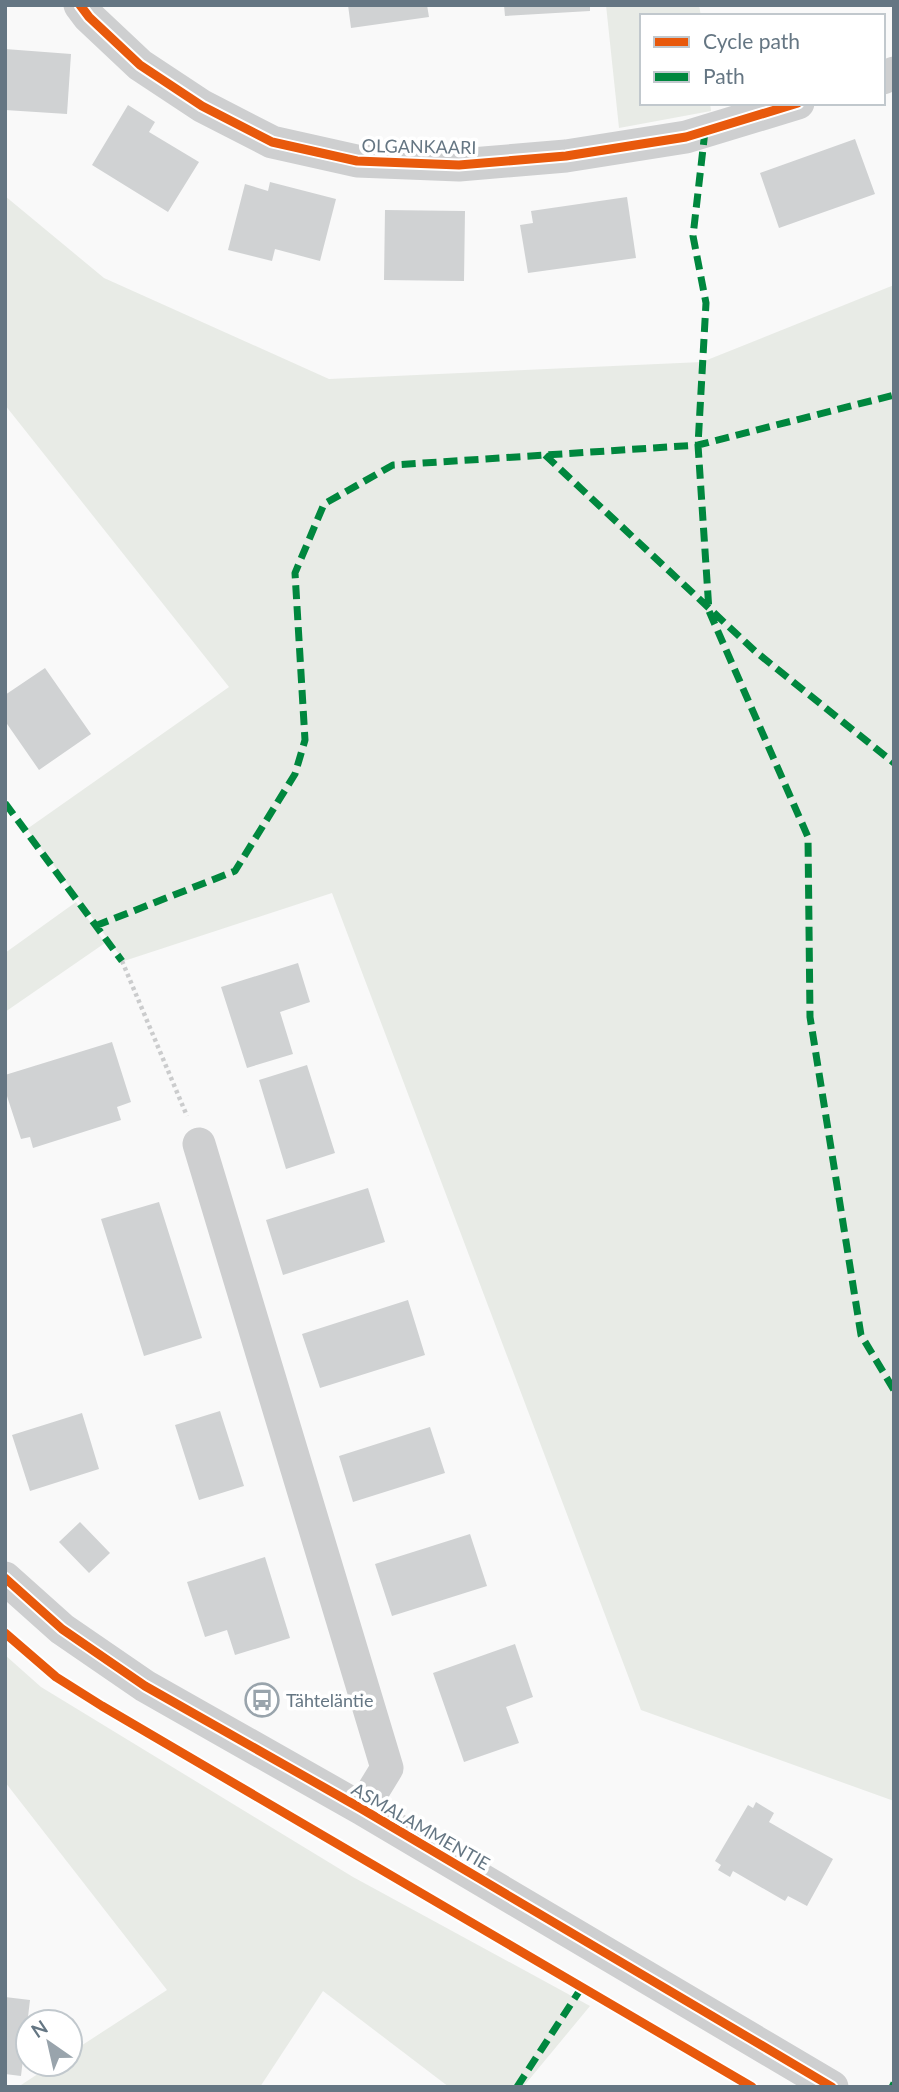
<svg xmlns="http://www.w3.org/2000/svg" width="899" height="2092" viewBox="0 0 899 2092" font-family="Lato,sans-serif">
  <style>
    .green { fill: #e8ebe6 }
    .building { fill: #d0d2d3 }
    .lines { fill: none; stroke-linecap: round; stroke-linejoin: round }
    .path { stroke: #cbcccd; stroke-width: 4.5; stroke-dasharray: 3.5 3.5; stroke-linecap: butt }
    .minor { stroke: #cecfd0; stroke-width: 33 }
    .quiet { stroke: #00873e; stroke-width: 7; stroke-dasharray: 14 7; stroke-linecap: butt }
    .cycleway-casing { stroke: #fff; stroke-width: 13 }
    .cycleway { stroke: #e8590c; stroke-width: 9 }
    .labels { text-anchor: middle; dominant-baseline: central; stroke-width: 7; stroke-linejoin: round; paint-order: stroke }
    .street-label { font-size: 18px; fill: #657683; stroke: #fff }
    .poi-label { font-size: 18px; fill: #657683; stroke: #fff; text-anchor: start }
  </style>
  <rect width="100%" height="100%" fill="#f9f9f9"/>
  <!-- green -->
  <path class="green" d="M606,5h93l2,11h-59v87h68l1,8 -92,17z
    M5,196l99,82 225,101 373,-17 192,-77v1516l-253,-91 -309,-817 -208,68 -97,-132 202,-142 -224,-282z
    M76,902l29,41 -100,69v-59z
    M5,1655l36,32 312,190 237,129 -67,81h-74l-126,-96 -63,96h-242l35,-23h17v-11l97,-63 -162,-208z"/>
  <!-- building -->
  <path class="building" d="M348,5h79l2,12 -78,11z
    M504,5h86v6l-85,5z
    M5,49l66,5 -4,60 -62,-4z
    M128,105l27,17 -6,10 50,30 -31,50 -76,-47z
    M855,139l20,55 -96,34 -19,-55z
    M270,182l66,17 -16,62 -45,-12 -3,12 -44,-11 17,-66 23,7z
    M627,197l9,61 -108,15 -8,-48 13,-2 -2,-12z
    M385,210l80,1 -1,70 -80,-1z
    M45,668l46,66 -52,36 -34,-49v-26z
    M298,963l12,39 -30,10 13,42 -46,14 -26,-81z
    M112,1042l19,60 -14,5 4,13 -88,28 -3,-11 -9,2 -16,-49v-15z
    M307,1065l28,88 -49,16 -27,-89z
    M368,1188l17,54 -102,33 -17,-55z
    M159,1202l43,136 -58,18 -43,-137z
    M408,1300l17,55 -105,33 -18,-54z
    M220,1411l24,75 -45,14 -24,-75z
    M82,1413l17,56 -69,22 -18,-56z
    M430,1427l15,46 -92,29 -14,-46z
    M80,1522l30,31 -21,20 -30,-31z
    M470,1534l17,52 -95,30 -17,-52z
    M265,1557l25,81 -55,17 -8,-25 -22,7 -18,-55z
    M515,1644l18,53 -27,10 13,36 -55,19 -31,-89z
    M756,1802l18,11 -5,9 64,37 -26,47 -19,-10 -3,5 -52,-30 -3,6 -12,-7 3,-5 -6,-4 33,-56 5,3z
    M5,1997l25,3 -9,76 -16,-2z"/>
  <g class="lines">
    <!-- path -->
    <path class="path" d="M122,961l65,155"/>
    <!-- minor -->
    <path class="minor" d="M80,5l9,12 51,48 62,41 70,36 85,19 102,4 107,-9 120,-19 112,-34
      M883,78l11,-5
      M199,1144l188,624 -25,41
      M5,1578l57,51 83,57 217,123 470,278"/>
    <!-- quiet -->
    <path class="quiet" d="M705,131l-12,105 13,67 -8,142 11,166 99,226 2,180 51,318 33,55
      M545,455l211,197 138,111
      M5,803l117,158
      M95,926l140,-55 60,-97 10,-34 -10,-167 29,-69 69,-39 305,-20 196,-50
      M517,2087l65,-100
      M892,2087l2,-4"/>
    <defs>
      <path id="cycleway" d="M80,5l9,12 51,48 62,41 70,36 85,19 102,4 107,-9 120,-19 112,-34
        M5,1578l57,51 83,57 217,123 470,278
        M5,1633l51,44 46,29 650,381"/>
    </defs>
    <!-- cycleway casing -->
    <use href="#cycleway" class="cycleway-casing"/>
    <!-- cycleway -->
    <use href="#cycleway" class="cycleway"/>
  </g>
  <!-- icons -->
  <defs>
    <symbol id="bus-ring" viewBox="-11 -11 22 22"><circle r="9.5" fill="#fff" stroke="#99a4ac" stroke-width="1.5"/><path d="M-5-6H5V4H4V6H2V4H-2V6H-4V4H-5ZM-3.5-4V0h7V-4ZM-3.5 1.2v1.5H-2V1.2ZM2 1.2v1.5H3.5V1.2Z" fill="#99a4ac"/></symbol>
  </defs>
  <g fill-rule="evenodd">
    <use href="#bus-ring" x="243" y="1681" width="38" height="38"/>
  </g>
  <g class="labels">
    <!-- street labels -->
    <g class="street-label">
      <text transform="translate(419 146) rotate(1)">OLGANKAARI</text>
      <text transform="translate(421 1826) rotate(30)">ASMALAMMENTIE</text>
    </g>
    <!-- poi labels -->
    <g class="poi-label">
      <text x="286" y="1700">Tähteläntie</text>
    </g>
  </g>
  <!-- border -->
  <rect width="899" height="2092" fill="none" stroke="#657683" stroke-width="14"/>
  <!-- legend -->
  <rect x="640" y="14" width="245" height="91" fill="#ffffff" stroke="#c1c8cd" stroke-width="2"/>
  <rect x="654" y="37" width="35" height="10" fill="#e8590c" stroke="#c1c8cd" stroke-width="2"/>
  <text x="703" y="49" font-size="21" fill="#657683">Cycle path</text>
  <rect x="654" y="72" width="35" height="10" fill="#00873e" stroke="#c1c8cd" stroke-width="2"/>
  <text x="703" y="84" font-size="21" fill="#657683">Path</text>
  <!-- north arrow -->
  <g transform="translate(49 2043) rotate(326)"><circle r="33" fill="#ffffff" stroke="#c1c8cd" stroke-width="2"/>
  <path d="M0-5L12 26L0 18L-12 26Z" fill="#99a4ac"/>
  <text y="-10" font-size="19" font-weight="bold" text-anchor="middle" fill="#657683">N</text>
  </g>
</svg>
